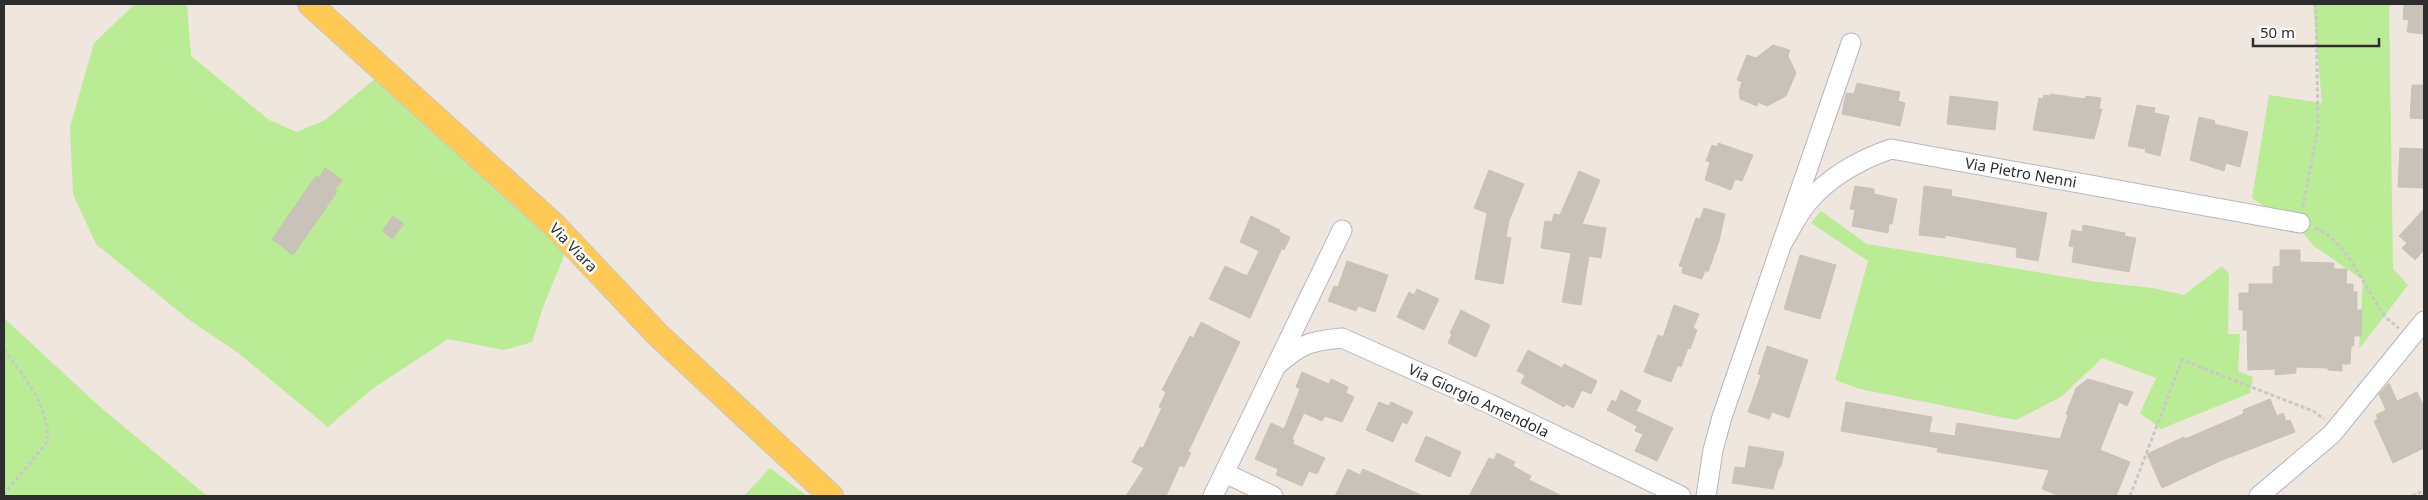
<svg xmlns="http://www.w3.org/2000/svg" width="2428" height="500" viewBox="0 0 2428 500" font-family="'Noto Sans',sans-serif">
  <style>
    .green { fill: #baeb95 }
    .building { fill: #c8c2b9; stroke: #cbc2b7 }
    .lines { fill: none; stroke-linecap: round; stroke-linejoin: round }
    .minor-casing { stroke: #b2b6c2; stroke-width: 21 }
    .major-casing { stroke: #c8c8c8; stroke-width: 26 }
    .path { stroke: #c8c8c8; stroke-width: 3; stroke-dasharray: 4 2.5; stroke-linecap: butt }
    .minor { stroke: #fff; stroke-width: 19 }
    .major { stroke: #ffc953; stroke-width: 24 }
    .labels { text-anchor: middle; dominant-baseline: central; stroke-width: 5; stroke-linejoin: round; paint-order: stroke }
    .street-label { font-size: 15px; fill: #2d2d2d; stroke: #fff }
  </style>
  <rect width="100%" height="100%" fill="#efe6de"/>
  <!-- green -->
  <path class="green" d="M135,4h52l4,52 78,64 28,12 28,-12 67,-55 183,164 -32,78 -11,35 -28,8 -56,-11 -76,50 -44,38 -91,-75 -49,-33 -92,-75 -23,-50 -3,-67 24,-84z
    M2313,4h76l4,265 15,16 -49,64 4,-69 -49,-34 -11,-13 -51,-35 17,-103 53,8z
    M1821,211l46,33 230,38 56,6 31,7 38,-29 7,8 -1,60h12l-2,37 15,6 -3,16 -89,36 -21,-16 16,-35 -54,-20 -41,39 -45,23 -156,-31 -25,-9 33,-119 -57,-38z
    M4,318l96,89 107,89h-203z
    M770,468l37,28h-63z"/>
  <!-- building -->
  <path class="building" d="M2404,4h20l-1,30 -16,-2 2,-12 -6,-1z
    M1773,45l17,5 -2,6 8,17 -10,23 -19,10 -9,-4 -1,4 -17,-7 -1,-8 3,-9 -5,-2 10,-25 9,3z
    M1857,83l43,9 -2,9 7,2 -5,23 -58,-12 4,-21 8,1z
    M2412,85h12v34l-14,-1z
    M2051,94l34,5 1,-3 15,2 -2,11h3l-8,30 -61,-9 6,-32 4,1 1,-4 6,1z
    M1950,96l48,6 -3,28 -48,-6z
    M2137,105l18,3 -1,5 15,3 -9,40 -15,-4 1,-3 -18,-3z
    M2199,117l16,4 -1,3 34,8 -8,35 -14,-4 -2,8 -34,-11z
    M1718,143l35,12 -11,26 -7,-2 -4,11 -26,-10 5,-18 -4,-1 6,-16 5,2z
    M2400,148l24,1v39l-26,-1z
    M325,168l17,12 -7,10 2,2 -44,63 -21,-16 44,-63 3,2z
    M1489,170l35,14 -15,37 -3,16 5,1 -8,46 -28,-5 12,-66 -13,-5z
    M1579,171l21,9 -18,44 24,4 -5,30 -12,-2 -8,49 -19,-3 9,-49 -30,-5 4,-27 7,1 2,-8 6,1z
    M1855,186l19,3v5l23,5 -5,25h-3l-1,9 -36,-7 3,-16 -5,-1z
    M1924,186l28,4 -1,6 96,17 -9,48 -22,-4 1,-9 -72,-13v3l-26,-3z
    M1704,208l21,6 -6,27 -11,31 -3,-2 -3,9 -20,-6 1,-6 -4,-1 17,-48 4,1z
    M2424,209v41l-9,10 -13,-12 5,-5 -8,-7z
    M393,216l11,8 -12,15 -10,-8z
    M1251,216l29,14 -1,2 11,5 -6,13 -2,-2 -32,70 -41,-19 16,-33 22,10 12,-25 -19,-9z
    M2083,225l42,8 -1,3 12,2 -7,34 -57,-10 2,-15 -5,-1 3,-16 10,2z
    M2280,250h20v12l34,1v6h13l-1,15h7v8h4v18h5l-1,26h-7v10h-3l-1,18h-8v7l-14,-1v-2l-32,-1v6l-21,2v-6l-27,1 -1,-40h-4v-20h-4v-17h10v-9h24v-17l7,-1z
    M1800,255l36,10 -16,54 -36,-10z
    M1347,261l41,14 -13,37 -17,-6 -2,5 -28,-10 6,-15 4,1z
    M1417,289l22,10 -15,31 -27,-13 12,-25 5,3z
    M1674,305l25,9 -6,14 4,2 -7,19 -2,-1 -7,19 -3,-2 -7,17 -27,-10 14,-37 5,2z
    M1461,310l29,15 -14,32 -28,-14 4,-9 -2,-1z
    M1201,322l39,20 -52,110 3,1 -7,14 -4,-2 -14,31h-40l18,-28 -12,-6 8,-15 3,1 19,-40 -3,-1 7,-15 -4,-2 28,-54 3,2z
    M1767,346l41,14 -19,58 -17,-6 -3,7 -21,-7 13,-37 -3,-1z
    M1528,350l34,18 2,-4 33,17 -6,13 -9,-4 -9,18 -7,-4 -2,3 -43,-24 4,-8 -8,-4z
    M1302,372l27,12 2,-5 17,8 -2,6 8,4 -12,25 -17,-6 -3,5 -18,-8 -12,26 2,1 -1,4 32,14 -8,16 -8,-3 -7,15 -26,-11 2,-6 -23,-10 16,-36 13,6 16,-40 -4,-2z
    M2088,379l45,13 -6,14 -8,-4 -19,48 30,12 -14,34h-56l-18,-7 7,-19 -112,-18 1,-4 -97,-17 5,-29 86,15 -3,15 26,4 2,-13 103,16 8,-24 -2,-1 10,-26z
    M2389,383l8,18 20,-9 7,15v41l-31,15 -19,-42 4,-2 -2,-4 10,-5 -7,-16z
    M1621,390l20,11 -5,10 37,17 -16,33 -22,-10 8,-17 -8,-3 2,-5 -30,-16 5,-10 4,2z
    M2270,399l7,17 6,-3 3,8 4,-1 5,12 -75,29 -58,27 -15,-34 37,-17 1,2 56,-24 3,-2 -1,-3z
    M1379,402l10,4 2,-4 22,10 -6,12 -5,-2 -9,20 -27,-12z
    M1426,436l35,16 -11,25 -35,-16z
    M1749,446l35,6 -3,15h-2l-6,22 -41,-6 3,-16 10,1z
    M1497,453l18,9 -2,4 18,10 -2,4 33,16h-93l20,-38 5,2z
    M1348,469l12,6 3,-6 60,27h-88z"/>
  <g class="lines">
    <defs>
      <path id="minor" d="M1781,245c9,-14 16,-30 27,-43 22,-26 51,-42 83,-53l409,74
        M1277,365c24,-21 33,-24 65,-27l148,66 191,92
        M1225,473l48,23
        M1213,496l129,-266
        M1706,496l7,-46 9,-33 129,-374
        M2259,496l73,-62 92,-113"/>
      <path id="major" d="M310,4l245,222 102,108 174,162"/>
    </defs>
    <!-- minor casing -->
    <use href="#minor" class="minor-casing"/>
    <!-- major casing -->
    <use href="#major" class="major-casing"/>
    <!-- path -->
    <path class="path" d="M2303,207l15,-80 -2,-123
      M2315,228c30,10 51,62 69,87 4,5 10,9 15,13
      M4,350c21,27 44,55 44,91l-44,53
      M2130,496l52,-136 131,51 11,8
      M2412,496l12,-5"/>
    <!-- minor -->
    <use href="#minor" class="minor"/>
    <!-- major -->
    <use href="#major" class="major"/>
  </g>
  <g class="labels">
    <!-- street labels -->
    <g class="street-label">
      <text transform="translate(2021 172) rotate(10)">Via Pietro Nenni</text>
      <text transform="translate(574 247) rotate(46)">Via Viara</text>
      <text transform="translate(1479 400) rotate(25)">Via Giorgio Amendola</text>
    </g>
  </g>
  <!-- border -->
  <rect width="2428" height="500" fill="none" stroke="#2d2d2d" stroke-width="10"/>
  <!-- scale -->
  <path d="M2253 38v8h126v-8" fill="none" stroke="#2d2d2d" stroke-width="2.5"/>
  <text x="2260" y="38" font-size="15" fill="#2d2d2d" stroke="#ffffff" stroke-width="4" paint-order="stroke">50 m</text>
</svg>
